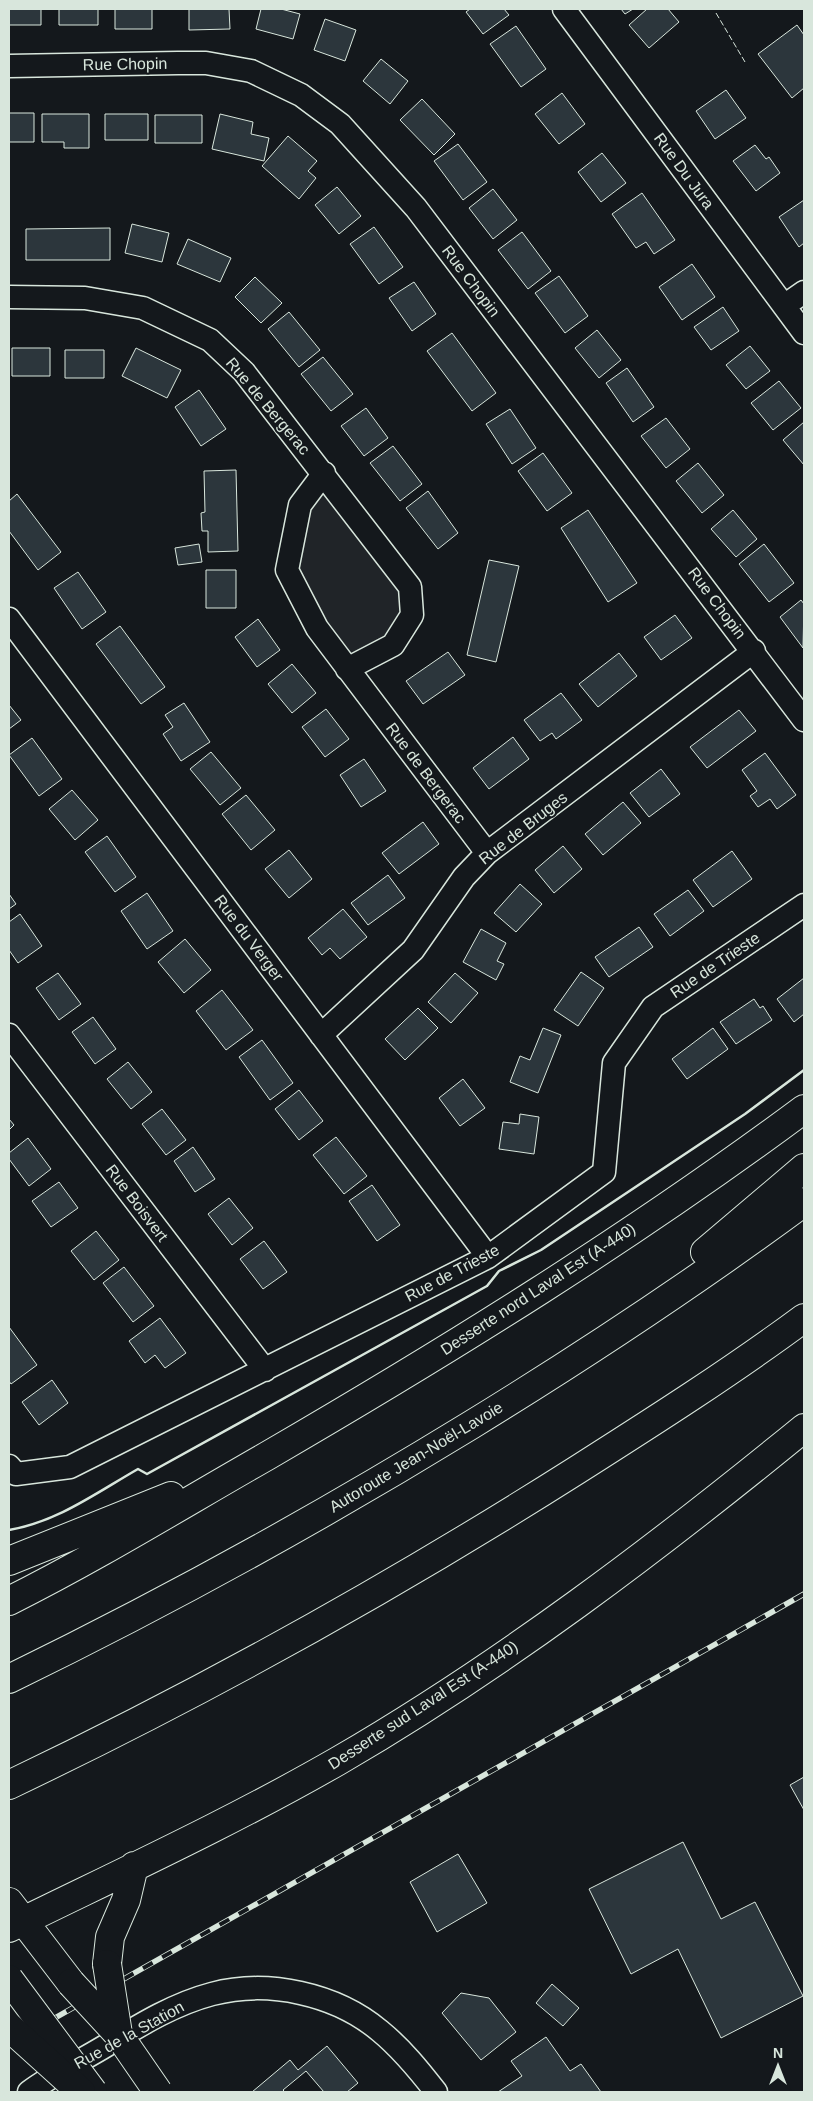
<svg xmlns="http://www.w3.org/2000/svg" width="813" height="2101" viewBox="0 0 813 2101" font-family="Helvetica,sans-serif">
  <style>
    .green { fill: #202428; stroke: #939e99 }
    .building { fill: #2c363c; stroke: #d8e6dc }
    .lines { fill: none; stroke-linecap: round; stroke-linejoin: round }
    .minor-casing { stroke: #d8e6dc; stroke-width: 25 }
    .major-casing { stroke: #d8e6dc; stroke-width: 30 }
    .highway-casing { stroke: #d8e6dc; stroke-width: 30 }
    .minor { stroke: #14181c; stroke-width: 22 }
    .major { stroke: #14181c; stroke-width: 28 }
    .highway { stroke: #14181c; stroke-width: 28 }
    .rail-casing { stroke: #d8e6dc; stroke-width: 5.5 }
    .rail { stroke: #14181c; stroke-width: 4; stroke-dasharray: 11; stroke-linecap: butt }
    .major-bridge-casing { stroke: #d8e6dc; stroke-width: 30; stroke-linecap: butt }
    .highway-bridge-casing { stroke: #d8e6dc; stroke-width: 30; stroke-linecap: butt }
    .major-bridge { stroke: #14181c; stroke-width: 28 }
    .highway-bridge { stroke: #14181c; stroke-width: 28 }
    .fence { stroke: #d8e6dc; stroke-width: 1; stroke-dasharray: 6 2.5; stroke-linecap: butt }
    .wall { stroke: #d8e6dc; stroke-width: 2.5 }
    .labels { text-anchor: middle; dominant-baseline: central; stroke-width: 4; stroke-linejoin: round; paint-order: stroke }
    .street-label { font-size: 16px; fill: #d8e6dc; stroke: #14181c }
  </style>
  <rect width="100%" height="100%" fill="#14181c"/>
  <!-- green -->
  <path class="green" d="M324,473l86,114 2,28 -65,54 -60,-99z"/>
  <!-- building -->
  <path class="building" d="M9,9h32v16h-32z
    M59,9h39v16h-39z
    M115,9h37v20h-37z
    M189,9h40l1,20 -41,1z
    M261,9h20l19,5 -7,25 -37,-10z
    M470,9h34l5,6 -26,19 -17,-22z
    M621,9h12l-8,5z
    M647,9h21l11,13 -30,26 -20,-23z
    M325,19l31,11 -11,31 -31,-11z
    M797,25l7,10v53l-12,10 -34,-44z
    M516,26l30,43 -25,18 -31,-43z
    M381,59l27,22 -18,23 -27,-23z
    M726,90l20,28 -31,21 -19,-28z
    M562,93l23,31 -26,20 -24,-30z
    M422,99l33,35 -21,21 -34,-35z
    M9,113h25v29h-25z
    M42,114h47v34h-25v-6h-22z
    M105,114h43v26h-43z
    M220,114l33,8 -2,12 18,4 -5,23 -52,-12z
    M155,115h47v28h-47z
    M288,136l29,25 -9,10 8,7 -17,21 -37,-33z
    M458,144l29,38 -24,18 -29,-39z
    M755,145l11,14 3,-2 11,16 -24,18 -23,-30z
    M602,153l24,30 -25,19 -23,-30z
    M337,187l24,29 -22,18 -24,-29z
    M493,189l24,31 -24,19 -24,-31z
    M642,193l33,47 -21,14 -8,-12 -10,6 -24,-34z
    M804,200v43l-5,4 -20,-30z
    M132,224l37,9 -7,29 -37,-9z
    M374,227l29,40 -24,17 -29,-40z
    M110,228v32h-84v-31z
    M522,232l29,39 -23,18 -30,-39z
    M188,239l43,19 -11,24 -43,-18z
    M692,264l23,33 -33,23 -23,-33z
    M559,276l29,40 -23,17 -30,-40z
    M255,277l27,26 -21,20 -26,-26z
    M414,282l22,32 -24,17 -23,-33z
    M723,307l16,24 -28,19 -17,-23z
    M289,312l31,38 -21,17 -31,-38z
    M597,330l24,30 -22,18 -24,-30z
    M452,333l44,60 -24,18 -45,-60z
    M750,346l20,25 -24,18 -20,-24z
    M12,348h38v28h-38z
    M136,348l45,22 -14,28 -45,-22z
    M65,350h39v28h-39z
    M323,357l30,37 -22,17 -30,-37z
    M627,368l27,39 -21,15 -27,-39z
    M779,381l22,27 -28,22 -22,-27z
    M199,390l27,39 -25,17 -26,-39z
    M366,408l22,30 -24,18 -23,-30z
    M510,409l26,39 -24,16 -26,-40z
    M666,418l24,31 -24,19 -25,-32z
    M804,422v43l-21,-25z
    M393,446l29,38 -22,17 -30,-38z
    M543,453l29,40 -25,18 -29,-40z
    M698,463l26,32 -22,18 -26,-32z
    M236,470l2,81 -30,1v-21h-6l-1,-18 4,-1 -1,-41z
    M428,491l30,42 -20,16 -32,-41z
    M17,494l44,58 -23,18 -29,-39v-30z
    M588,510l49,73 -29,19 -47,-74z
    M733,510l24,29 -21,18 -25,-28z
    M199,544l3,18 -24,3 -3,-17z
    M764,544l30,39 -25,19 -30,-38z
    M489,560l30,6 -23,96 -29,-7z
    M206,570h30v38h-30z
    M78,572l28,40 -24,17 -28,-41z
    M801,600l3,4 -1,44 -23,-31z
    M675,615l17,23 -31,22 -17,-23z
    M258,619l22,31 -23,17 -22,-30z
    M120,626l45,61 -24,17 -45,-60z
    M448,652l17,23 -42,29 -17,-23z
    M619,653l18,23 -39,31 -19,-23z
    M292,664l24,29 -24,20 -24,-29z
    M561,693l21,27 -26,19 -4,-6 -12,8 -16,-21z
    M184,703l26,39 -29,19 -18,-27 10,-7 -8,-12z
    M9,705l12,15 -12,9z
    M326,709l23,30 -24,18 -23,-30z
    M739,710l17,21 -49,37 -17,-21z
    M513,737l16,22 -40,30 -16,-21z
    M32,738l30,41 -23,17 -30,-41z
    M211,752l30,36 -21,17 -30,-36z
    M765,753l31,42 -19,14 -7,-10 -12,8 -8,-11 7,-5 -15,-21z
    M364,759l22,32 -25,16 -21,-32z
    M661,769l19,25 -31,23 -19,-24z
    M72,790l26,30 -23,20 -26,-31z
    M246,795l29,35 -24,20 -29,-36z
    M623,802l18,21 -38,32 -18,-21z
    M423,822l16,22 -40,30 -17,-21z
    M107,836l29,41 -21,15 -30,-40z
    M563,846l19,23 -28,24 -19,-23z
    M289,850l23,29 -23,19 -24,-29z
    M732,851l20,28 -39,28 -20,-27z
    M388,875l17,23 -37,27 -17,-22z
    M520,884l22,20 -26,28 -22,-19z
    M688,890l16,21 -34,25 -16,-22z
    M147,893l26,38 -26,18 -26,-38z
    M9,894l7,10 -7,5z
    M343,909l24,28 -27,22 -10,-11 -8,7 -14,-17z
    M20,914l22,32 -24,17 -9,-13v-28z
    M639,927l14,20 -44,30 -14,-20z
    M481,929l25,14 -9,18 7,3 -8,16 -33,-18z
    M185,939l26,31 -27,23 -26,-31z
    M581,972l23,16 -26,38 -24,-16z
    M58,973l23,31 -22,16 -23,-32z
    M455,973l23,20 -27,30 -23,-21z
    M804,978v36l-10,8 -17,-23z
    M222,990l31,40 -27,20 -30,-39z
    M754,999l6,9 3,-2 9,14 -36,24 -16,-22z
    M418,1008l20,20 -33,32 -20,-21z
    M93,1017l23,32 -21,15 -23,-32z
    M543,1028l18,7 -23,58 -28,-11 10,-26 10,4z
    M713,1028l15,21 -41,30 -15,-20z
    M262,1040l31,43 -23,17 -31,-43z
    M128,1062l24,30 -21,17 -24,-30z
    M463,1079l22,29 -25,18 -21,-28z
    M299,1090l24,31 -24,19 -24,-31z
    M162,1109l24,31 -20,15 -24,-31z
    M520,1114l19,3 -5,37 -35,-5 4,-27 16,2z
    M9,1119l5,6 -5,5z
    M336,1137l31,39 -23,18 -31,-39z
    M28,1138l23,31 -22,17 -20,-27v-6z
    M193,1147l22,32 -20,13 -21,-31z
    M59,1182l19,26 -27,19 -19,-26z
    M372,1185l28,40 -23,16 -28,-40z
    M229,1198l24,30 -21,17 -24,-31z
    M96,1231l23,29 -25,20 -23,-29z
    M264,1241l23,31 -24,17 -23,-30z
    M124,1267l30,39 -21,16 -30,-39z
    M160,1318l26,35 -21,15 -10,-13 -10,8 -16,-22z
    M9,1327l28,38 -26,19 -2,-3z
    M52,1380l16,23 -29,22 -17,-23z
    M804,1777v33l-14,-25z
    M683,1842l38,77 34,-17 48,94 -82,42 -43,-89 -47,25 -42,-85z
    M458,1854l29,49 -50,29 -27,-50z
    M552,1984l27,24 -16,18 -27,-23z
    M461,1993l28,5 27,34 -35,28 -39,-47z
    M546,2037l24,34 11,-7 20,28h-103l24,-16 -11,-15z
    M327,2046l31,37 -11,9h-23l-18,-21 -23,19 2,2h-33l38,-32 8,10z"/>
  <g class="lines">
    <defs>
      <path id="minor" d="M564,9l240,324
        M9,66l169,-3h28l45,8 50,24 39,29 76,84 388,512
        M9,297l76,1 58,10 67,32 34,32 166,215 2,28 -19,30 -46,24
        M784,306l20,-14
        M324,473l-24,32 -13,65 30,58 170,225
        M9,619l479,638
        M9,1035l256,335
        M321,1035l92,-85 51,-73 23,-24 267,-202
        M9,1466l7,8 54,-7 418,-210 116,-85 10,-109 39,-56 151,-102
        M29,2092c24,-18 52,-31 78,-47 33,-20 67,-41 105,-51 56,-15 124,0 168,37 22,18 39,39 56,61"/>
      <path id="major" d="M9,1561l162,-65
        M9,1601c88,-44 172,-96 258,-145 184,-107 366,-220 537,-347
        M9,1902l62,81
        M9,1928c110,-54 223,-106 329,-167 165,-96 319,-213 466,-333
        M107,1964l3,-27 16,-37 8,-34"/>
      <path id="highway" d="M705,1252l99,-84
        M9,1679c158,-77 312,-162 462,-254 114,-70 226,-144 333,-223
        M9,1785c195,-93 385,-199 568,-315 77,-49 154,-98 227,-152"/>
    </defs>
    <!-- minor casing -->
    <use href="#minor" class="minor-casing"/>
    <!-- major casing -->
    <use href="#major" class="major-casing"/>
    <!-- highway casing -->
    <use href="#highway" class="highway-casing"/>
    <!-- minor -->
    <use href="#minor" class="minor"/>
    <!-- major -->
    <use href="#major" class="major"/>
    <!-- highway -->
    <use href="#highway" class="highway"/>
    <defs>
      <path id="rail" d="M9,2044l795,-450"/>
    </defs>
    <!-- rail casing -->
    <use href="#rail" class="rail-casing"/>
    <!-- rail -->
    <use href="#rail" class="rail"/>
    <defs>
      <path id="major-bridge" d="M107,1964l11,70
        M9,1979l84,113
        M71,1983l47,51 40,58"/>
      <path id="highway-bridge" d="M9,2027l72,65"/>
    </defs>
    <!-- major-bridge casing -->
    <use href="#major-bridge" class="major-bridge-casing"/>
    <!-- highway-bridge casing -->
    <use href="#highway-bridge" class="highway-bridge-casing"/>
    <!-- major-bridge -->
    <use href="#major-bridge" class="major-bridge"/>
    <!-- highway-bridge -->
    <use href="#highway-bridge" class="highway-bridge"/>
    <!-- fence -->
    <path class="fence" d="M716,13l29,49"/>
    <!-- wall -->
    <path class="wall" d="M9,1530c48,-8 87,-37 129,-61l9,5 340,-188 12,-15 42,-21 204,-136 59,-44"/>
  </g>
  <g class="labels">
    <!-- street labels -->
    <g class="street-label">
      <text transform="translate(125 64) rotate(-1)">Rue Chopin</text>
      <text transform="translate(684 171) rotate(54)">Rue Du Jura</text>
      <text transform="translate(471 281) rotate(53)">Rue Chopin</text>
      <text transform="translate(268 406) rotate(50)">Rue de Bergerac</text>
      <text transform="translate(717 603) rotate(53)">Rue Chopin</text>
      <text transform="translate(426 773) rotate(53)">Rue de Bergerac</text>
      <text transform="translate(523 828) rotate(-38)">Rue de Bruges</text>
      <text transform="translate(249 938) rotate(53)">Rue du Verger</text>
      <text transform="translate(715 965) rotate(-34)">Rue de Trieste</text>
      <text transform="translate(137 1203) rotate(53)">Rue Boisvert</text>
      <text transform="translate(452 1273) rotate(-28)">Rue de Trieste</text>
      <text transform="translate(538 1289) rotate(-33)">Desserte nord Laval Est (A-440)</text>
      <text transform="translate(416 1457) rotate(-31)">Autoroute Jean-Noël-Lavoie</text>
      <text transform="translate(423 1705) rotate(-33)">Desserte sud Laval Est (A-440)</text>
      <text transform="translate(129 2035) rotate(-29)">Rue de la Station</text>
    </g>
  </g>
  <!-- border -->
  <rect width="813" height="2101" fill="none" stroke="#d8e6dc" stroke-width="20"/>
  <!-- north arrow -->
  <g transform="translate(778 2066)" stroke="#14181c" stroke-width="4" paint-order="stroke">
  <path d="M0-4L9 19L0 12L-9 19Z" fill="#d8e6dc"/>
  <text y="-8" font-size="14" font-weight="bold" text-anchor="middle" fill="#d8e6dc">N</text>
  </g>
</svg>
